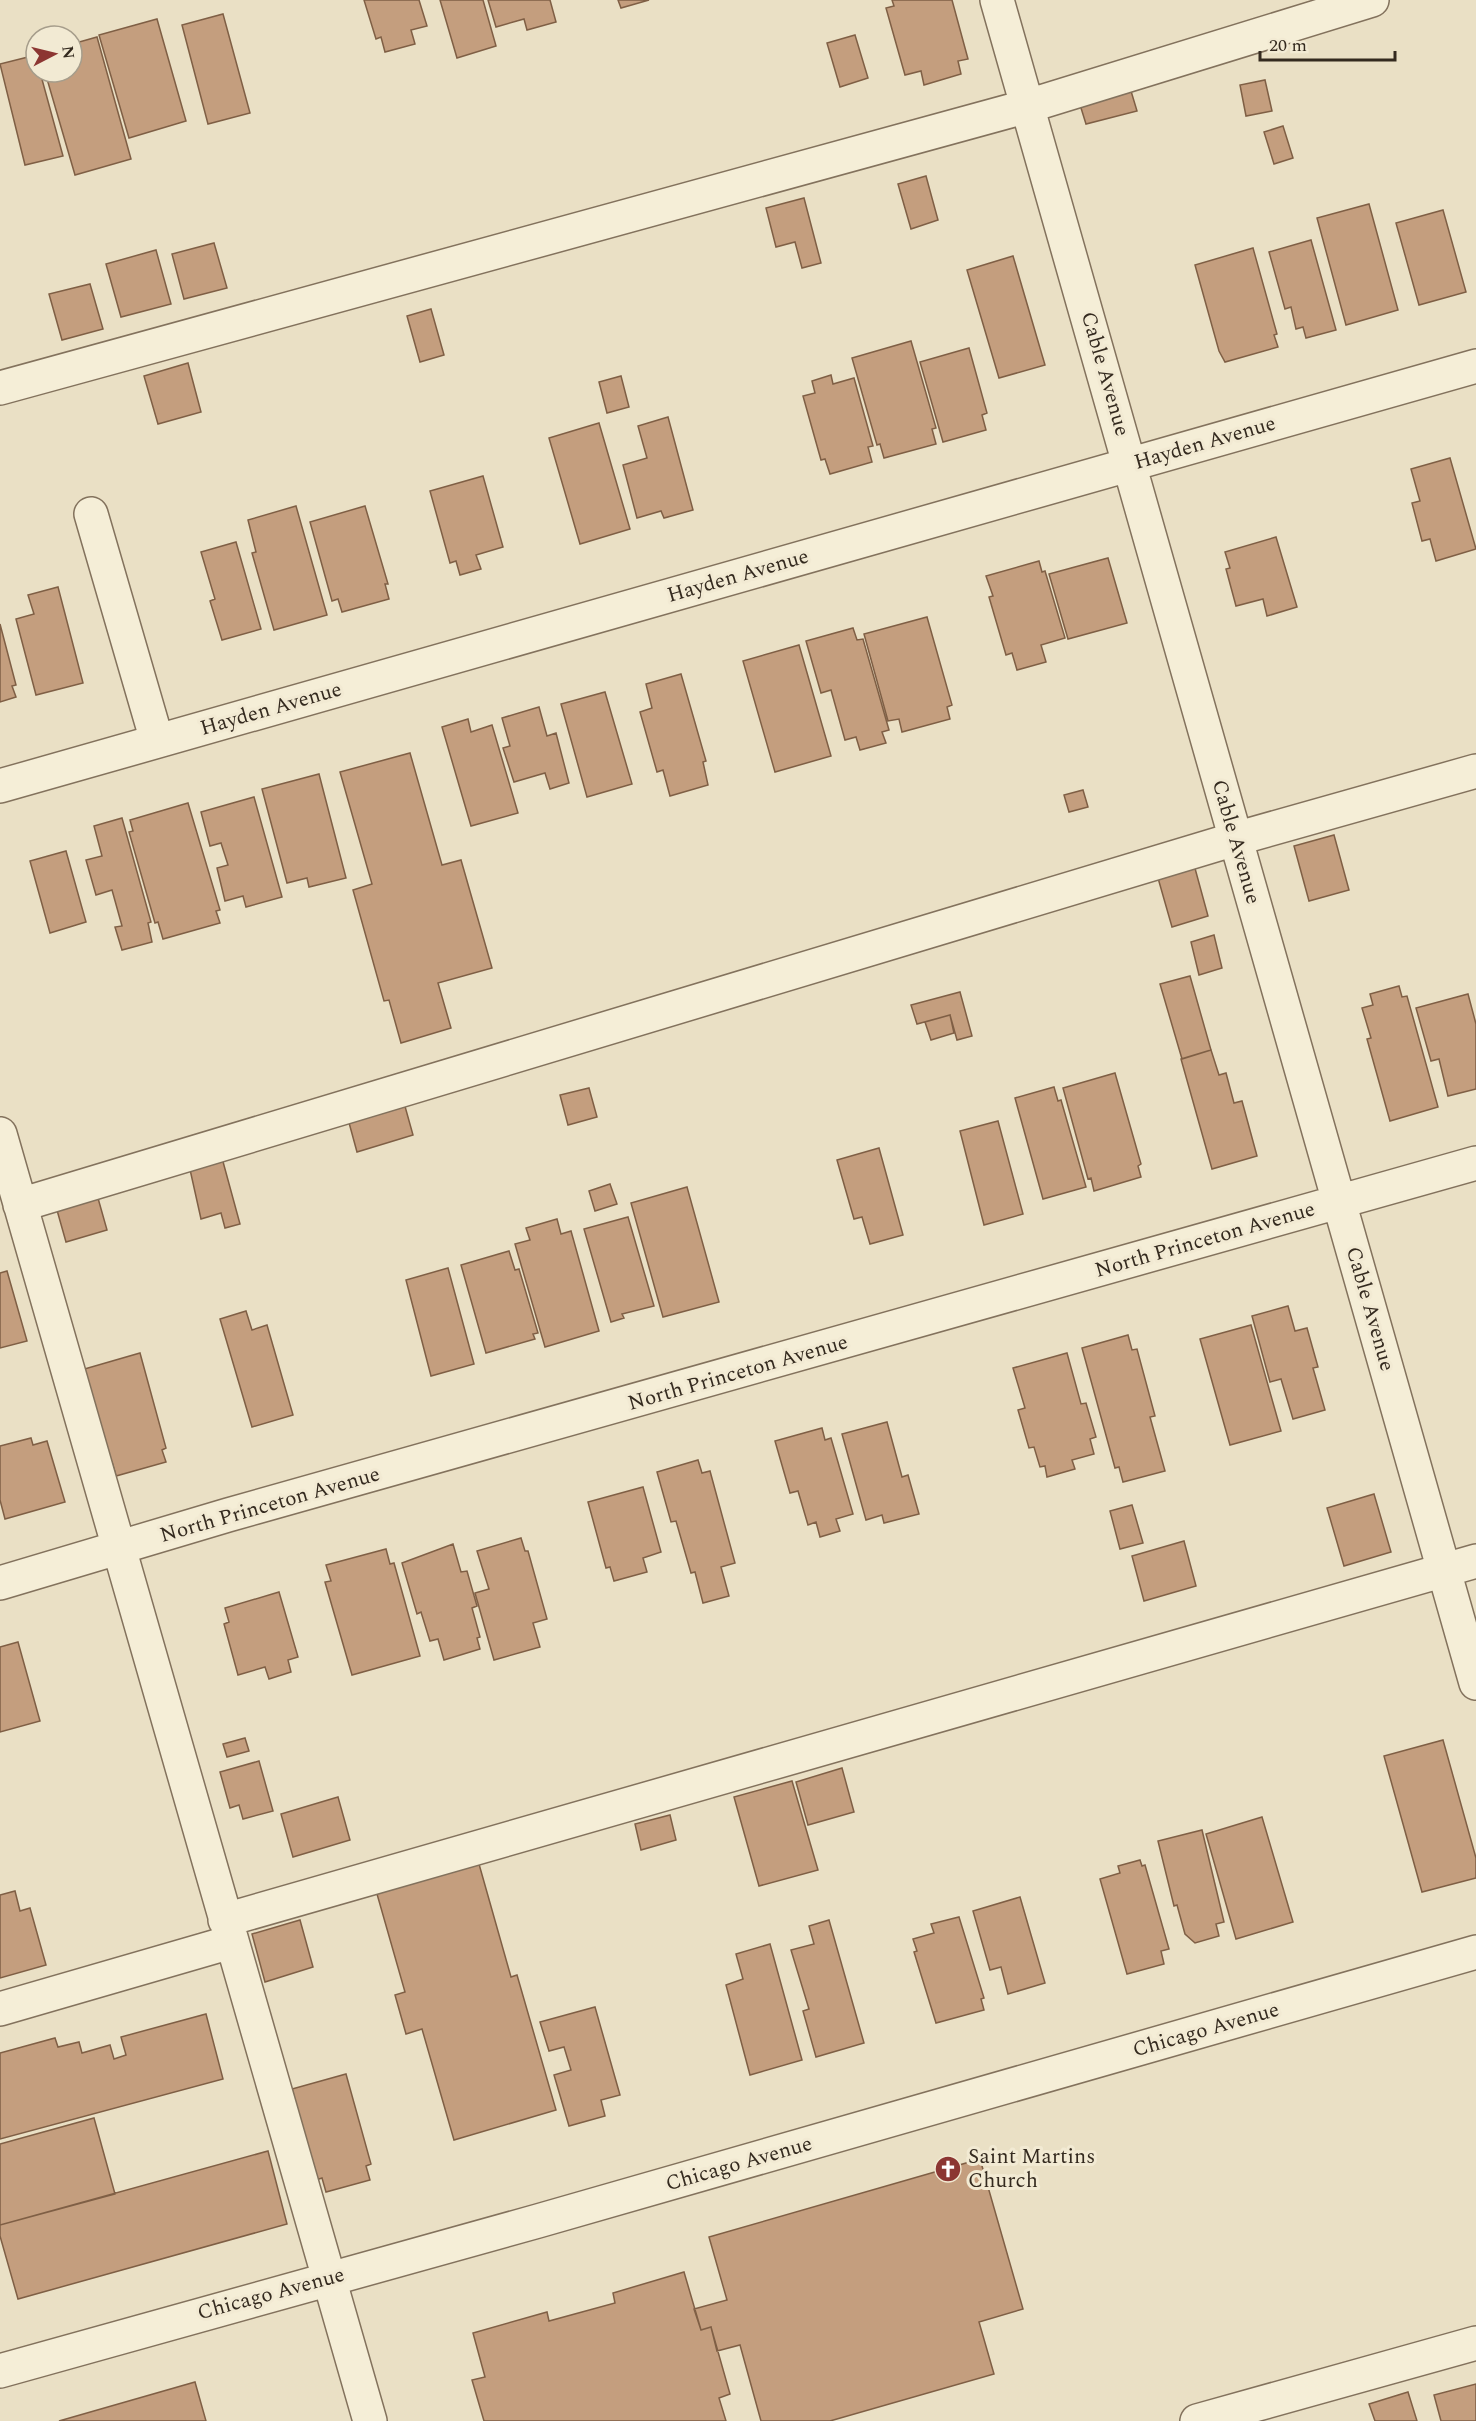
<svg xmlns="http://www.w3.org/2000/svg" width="1476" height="2421" viewBox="0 0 1476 2421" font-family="Spectral,serif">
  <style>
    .building { fill: #c49e7e; stroke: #7f5f45; stroke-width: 1.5 }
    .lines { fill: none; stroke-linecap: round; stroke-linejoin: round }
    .minor-casing { stroke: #83725d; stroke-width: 36 }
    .minor { stroke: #f5eed7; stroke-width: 33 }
    .labels { text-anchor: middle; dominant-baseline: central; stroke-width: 6; stroke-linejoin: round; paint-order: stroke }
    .street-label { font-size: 21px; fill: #342a1f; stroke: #f2ead3 }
    .poi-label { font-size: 21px; fill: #342a1f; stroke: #f2ead3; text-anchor: start }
  </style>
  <rect width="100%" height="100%" fill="#eae0c5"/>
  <!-- building -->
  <path class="building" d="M364,0h55l8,26 -16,4 4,14 -30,8 -4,-15 -5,2z
    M440,0h43l13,46 -39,12z
    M488,0h62l6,22 -29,8 -3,-11 -28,8z
    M618,0h31l-28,8z
    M892,0h60l16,59 -10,2 3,13 -37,11 -3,-14 -16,4 -19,-67 8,-2z
    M223,14l27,99 -42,11 -26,-99z
    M157,19l29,102 -57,17 -30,-103z
    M855,35l13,43 -28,9 -13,-44z
    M97,37l34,122 -56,16 -30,-103h27v-28z
    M36,55v17h4l23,84 -38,9 -25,-101z
    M1265,80l7,31 -26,5 -6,-31z
    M1128,81l9,30 -51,13 -9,-29z
    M1283,126l10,32 -19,6 -10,-32z
    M926,176l12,44 -27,9 -13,-45z
    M804,198l17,65 -19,5 -7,-26 -19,5 -10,-39z
    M1369,204l29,106 -52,15 -29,-107z
    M1443,210l23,82 -47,13 -23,-82z
    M1311,240l25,90 -30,8 -3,-11 -7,2 -5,-22 -6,2 -16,-57z
    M214,243l13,45 -43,11 -12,-45z
    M1253,248l24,86 -3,1 4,12 -53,15 -6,-11 -24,-86z
    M156,250l15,54 -50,13 -15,-53z
    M1013,256l32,109 -46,13 -32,-108z
    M90,284l13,45 -41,11 -13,-46z
    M431,309l13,46 -24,7 -13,-46z
    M911,341l25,87 -4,1 4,15 -52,14 -4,-14 -3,1 -25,-87z
    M969,348l18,65 -5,2 4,15 -43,12 -23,-80z
    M188,363l13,49 -43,12 -14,-48z
    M831,375l2,9 21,-6 19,68 -5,1 4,15 -42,12 -5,-15 -4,1 -18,-64 12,-3 -3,-12z
    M621,376l8,31 -22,6 -8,-31z
    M668,417l25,93 -29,8 -3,-7 -24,7 -14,-53 24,-7 -9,-32z
    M599,423l31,106 -50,15 -31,-106z
    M1450,458l26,91 -40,12 -6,-22 -8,2 -10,-38 8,-2 -9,-32z
    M483,476l20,71 -27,8 5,14 -21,6 -4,-14 -6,2 -20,-72z
    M296,506l31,109 -53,15 -22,-77 4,-1 -8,-32z
    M365,506l23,78h-3l4,15 -47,13 -4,-13 -6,2 -22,-79z
    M1276,537l21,70 -30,9 -4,-17 -27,7 -10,-37 4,-1 -5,-16z
    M236,542l25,87 -39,11 -12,-39 5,-2 -14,-47z
    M1108,558l19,65 -59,16 -19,-65z
    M1039,561l3,11 3,-1 20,67 -24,7 5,17 -29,8 -5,-17 -6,2 -17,-58 4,-1 -7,-20z
    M58,587l25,96 -47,12 -20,-76 18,-5 -6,-19z
    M927,617l25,88 -5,2 3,12 -48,13 -3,-13 -11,2 -24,-87z
    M0,624l16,61 -4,1 4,11 -16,5z
    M853,628l4,12 6,-1 26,91 -7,2 4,11 -26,7 -4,-13 -11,3 -14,-50 -10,3 -15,-52z
    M799,645l32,111 -56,16 -32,-111z
    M681,674l25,87 -3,1 5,23 -38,11 -7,-26 -6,2 -17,-60 12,-4 -6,-24z
    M605,692l27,92 -45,13 -26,-93z
    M539,707l8,29 9,-3 13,50 -19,6 -5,-16 -31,9 -11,-34 7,-2 -8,-28z
    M468,719l3,13 21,-7 26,88 -47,13 -29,-99z
    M410,753l32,112 19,-5 31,108 -54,15 13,45 -50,15 -12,-43 -5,1 -31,-111 19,-6 -32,-112z
    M319,774l27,104 -37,9 -2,-9 -20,5 -25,-94z
    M1083,790l5,17 -19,5 -5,-17z
    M254,797l28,100 -36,10 -3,-11 -18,5 -8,-33 11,-3 -7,-22 -11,3 -9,-34z
    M188,803l32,107 -4,1 4,12 -57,16 -5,-17 -3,1 -26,-91 4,-1 -3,-11z
    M122,818l29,104 -3,1 4,19 -30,8 -7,-23 7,-1 -10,-36 -16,5 -10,-35 16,-4 -8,-30z
    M1334,835l15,55 -40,11 -15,-55z
    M66,851l20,71 -36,11 -20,-72z
    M1193,861l15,55 -36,11 -16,-56z
    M1214,935l8,33 -23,7 -8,-33z
    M1190,976l21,74 -29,9 -22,-75z
    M1399,986l3,11 5,-1 31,111 -48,14 -23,-82 4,-1 -9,-30 11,-3 -3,-11z
    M960,992l12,44 -15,4 -7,-25 -33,9 -6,-19z
    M1468,994l8,30v65l-28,7 -9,-37 -8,2 -15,-53z
    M950,1015l4,18 -23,7 -6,-18z
    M1211,1050l8,25 7,-2 8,30 8,-2 15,55 -45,13 -31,-110z
    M1115,1073l26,91 -3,2 3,11 -47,14 -3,-13 -3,1 -25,-91z
    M1054,1087l4,14 3,-1 25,87 -43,12 -28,-101z
    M589,1088l8,29 -29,8 -8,-30z
    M401,1092l12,43 -56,17 -12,-44z
    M998,1121l25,93 -39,11 -24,-94z
    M219,1147l21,77 -15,4 -4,-15 -20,6 -14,-63z
    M879,1148l24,87 -33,9 -8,-27 -8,2 -17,-59z
    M94,1184l13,46 -41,12 -13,-46z
    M610,1184l7,20 -22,7 -6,-20z
    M687,1187l32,115 -56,15 -32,-114z
    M628,1217l26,89 -32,8 2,4 -13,4 -27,-93z
    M557,1219l4,15 10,-3 28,100 -54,16 -30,-103 15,-4 -4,-12z
    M509,1251l6,19 4,-1 19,64 -5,1 2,5 -49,14 -25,-88z
    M448,1268l26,96 -43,12 -25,-96z
    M7,1271l20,70 -27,7v-75z
    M1288,1306l7,25 12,-3 11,39 -5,1 12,42 -32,9 -12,-40 -11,3 -18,-66z
    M246,1311l6,19 15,-5 26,90 -41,12 -32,-108z
    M1251,1325l30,106 -51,14 -30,-106z
    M1128,1335l4,15 5,-1 18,67 -5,1 15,54 -42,11 -4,-15 -4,1 -33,-120z
    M140,1353l26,95 -4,2 4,12 -50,14 -4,-14 -5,1 -26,-93z
    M1067,1353l14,51 5,-1 10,34 -6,2 4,15 -22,6 3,9 -28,8 -2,-11 -5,1 -6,-20 -5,1 -11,-38 7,-2 -12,-40z
    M887,1422l15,55 6,-2 11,39 -35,9 -2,-8 -16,5 -24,-86z
    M822,1428l3,12 6,-2 22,76 -17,5 4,12 -20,6 -4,-15 -8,3 -10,-34 -8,2 -15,-52z
    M31,1438l2,7 14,-4 18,61 -60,17 -5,-19v-54z
    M698,1460l4,13 8,-2 25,92 -14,4 8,29 -26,7 -8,-31 -4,1 -15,-52 -5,1 -14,-50z
    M643,1487l18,65 -18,6 4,14 -33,9 -4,-14 -4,1 -18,-66z
    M1374,1494l17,58 -47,14 -17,-58z
    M1132,1505l11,38 -23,6 -10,-38z
    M521,1538l4,13h3l19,68 -14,4 7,24 -46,13 -19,-67 14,-4 -12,-38z
    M1184,1541l12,45 -52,15 -12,-45z
    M453,1544l8,28 6,-1 10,35 -5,2 8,29 -3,1 3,11 -36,11 -6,-21 -8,2 -9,-29 -4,2 -15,-51z
    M386,1549l4,15 4,-1 26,93 -68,19 -27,-93 6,-1 -5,-16z
    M279,1592l19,65 -10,3 3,12 -22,7 -4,-12 -27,8 -14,-51 5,-2 -4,-14z
    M18,1642l22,79 -40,11v-85z
    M245,1738l4,13 -22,6 -4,-13z
    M1443,1740l33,118v20l-54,14 -38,-136z
    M259,1761l14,50 -30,8 -4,-14 -9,3 -10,-36z
    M842,1768l12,44 -46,13 -12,-43z
    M792,1781l26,89 -59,16 -25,-89z
    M338,1797l12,43 -57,17 -12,-43z
    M670,1815l6,25 -35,10 -6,-26z
    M1262,1817l31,105 -57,17 -30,-105z
    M1202,1830l22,92 -8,2 3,12 -24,7 -10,-9 -8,-29 -3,1 -16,-65z
    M477,1857l34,120 6,-2 39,135 -102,30 -32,-111 -16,5 -11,-39 10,-3 -30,-105z
    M1140,1860l2,6 3,-1 24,84 -8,2 3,13 -37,10 -27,-95 20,-6 -2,-7z
    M15,1891l5,20 10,-3 16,57 -46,13v-83z
    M1020,1897l25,86 -37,11 -7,-27 -11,3 -17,-59z
    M959,1917l25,81 -3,1 3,11 -48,13 -22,-71 3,-1 -4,-12 21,-6 -3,-9z
    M300,1920l13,47 -48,15 -13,-48z
    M829,1920l35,123 -48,14 -13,-46 6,-2 -18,-59 23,-6 -5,-18z
    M770,1944l32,116 -52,15 -24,-90 17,-6 -7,-25z
    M595,2007l25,88 -19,5 4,16 -36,10 -15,-51 17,-5 -7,-23 -15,4 -9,-29z
    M206,2014l17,65 -223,60v-86l55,-15 3,9 21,-5 3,11 28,-8 4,14 12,-4 -5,-18z
    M346,2074l25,90 -5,2 4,14 -44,12 -4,-14 -6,2 -24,-91z
    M94,2118l21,76 -115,31v-81z
    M268,2151l19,73 -269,75 -18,-63v-11z
    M980,2159l43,150 -44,13 15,52 -164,47h-69l-21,-76 -23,6 -6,-24 -10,3 -7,-21 33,-9 -18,-63z
    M684,2272l17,58 10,-3 19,67 -11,4 7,23h-242l-12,-41 13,-3 -12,-44 74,-21 2,9 66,-18 -2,-10z
    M195,2382l11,39h-147z
    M1476,2384v37h-35l-7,-26z
    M1408,2392l9,29h-42l-6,-17z"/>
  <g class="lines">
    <defs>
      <path id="minor" d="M997,0l479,1683
        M0,388l1028,-282 344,-106
        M91,514l66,227
        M0,786l1476,-420
        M0,1134l370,1287
        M20,1205l1215,-366 241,-68
        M0,1583l228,-68 1248,-352
        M225,1920l1251,-359
        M0,2009l231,-67
        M0,2371l538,-150 938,-269
        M1197,2421l279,-78"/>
    </defs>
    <!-- minor casing -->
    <use href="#minor" class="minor-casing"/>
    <!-- minor -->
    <use href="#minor" class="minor"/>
  </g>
  <!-- icons -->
  <defs>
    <symbol id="church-disc" viewBox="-11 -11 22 22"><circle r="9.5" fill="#8c3632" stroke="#f2ead3"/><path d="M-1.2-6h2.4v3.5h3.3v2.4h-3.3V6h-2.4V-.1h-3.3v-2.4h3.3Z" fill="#fff"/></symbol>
  </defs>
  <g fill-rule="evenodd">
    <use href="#church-disc" x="933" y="2154" width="30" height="30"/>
  </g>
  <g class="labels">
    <!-- street labels -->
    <g class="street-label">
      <text transform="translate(1105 374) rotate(74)">Cable Avenue</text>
      <text transform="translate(1205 443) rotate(-16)">Hayden Avenue</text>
      <text transform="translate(738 576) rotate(-16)">Hayden Avenue</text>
      <text transform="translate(271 709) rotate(-16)">Hayden Avenue</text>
      <text transform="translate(1236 842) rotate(74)">Cable Avenue</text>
      <text transform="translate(1205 1240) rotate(-16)">North Princeton Avenue</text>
      <text transform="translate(1370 1309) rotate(74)">Cable Avenue</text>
      <text transform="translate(738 1373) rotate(-16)">North Princeton Avenue</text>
      <text transform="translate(270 1505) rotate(-16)">North Princeton Avenue</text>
      <text transform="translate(1206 2030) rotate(-16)">Chicago Avenue</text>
      <text transform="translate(739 2164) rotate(-16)">Chicago Avenue</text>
      <text transform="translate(271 2294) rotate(-15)">Chicago Avenue</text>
    </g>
    <!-- poi labels -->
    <g class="poi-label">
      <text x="968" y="2157">Saint Martins<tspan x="968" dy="24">Church</tspan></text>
    </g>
  </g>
  <!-- north arrow -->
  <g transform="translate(54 54) rotate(83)"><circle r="28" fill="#f2ead3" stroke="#a69d8b" stroke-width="1.5"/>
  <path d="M0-4.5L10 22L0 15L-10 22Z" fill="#8c3632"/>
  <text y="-9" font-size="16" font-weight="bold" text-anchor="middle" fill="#342a1f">N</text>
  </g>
  <!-- scale -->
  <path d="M1260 51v9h135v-9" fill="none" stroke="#342a1f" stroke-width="3"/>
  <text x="1269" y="51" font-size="18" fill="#342a1f" stroke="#f2ead3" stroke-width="4.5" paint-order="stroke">20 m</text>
</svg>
